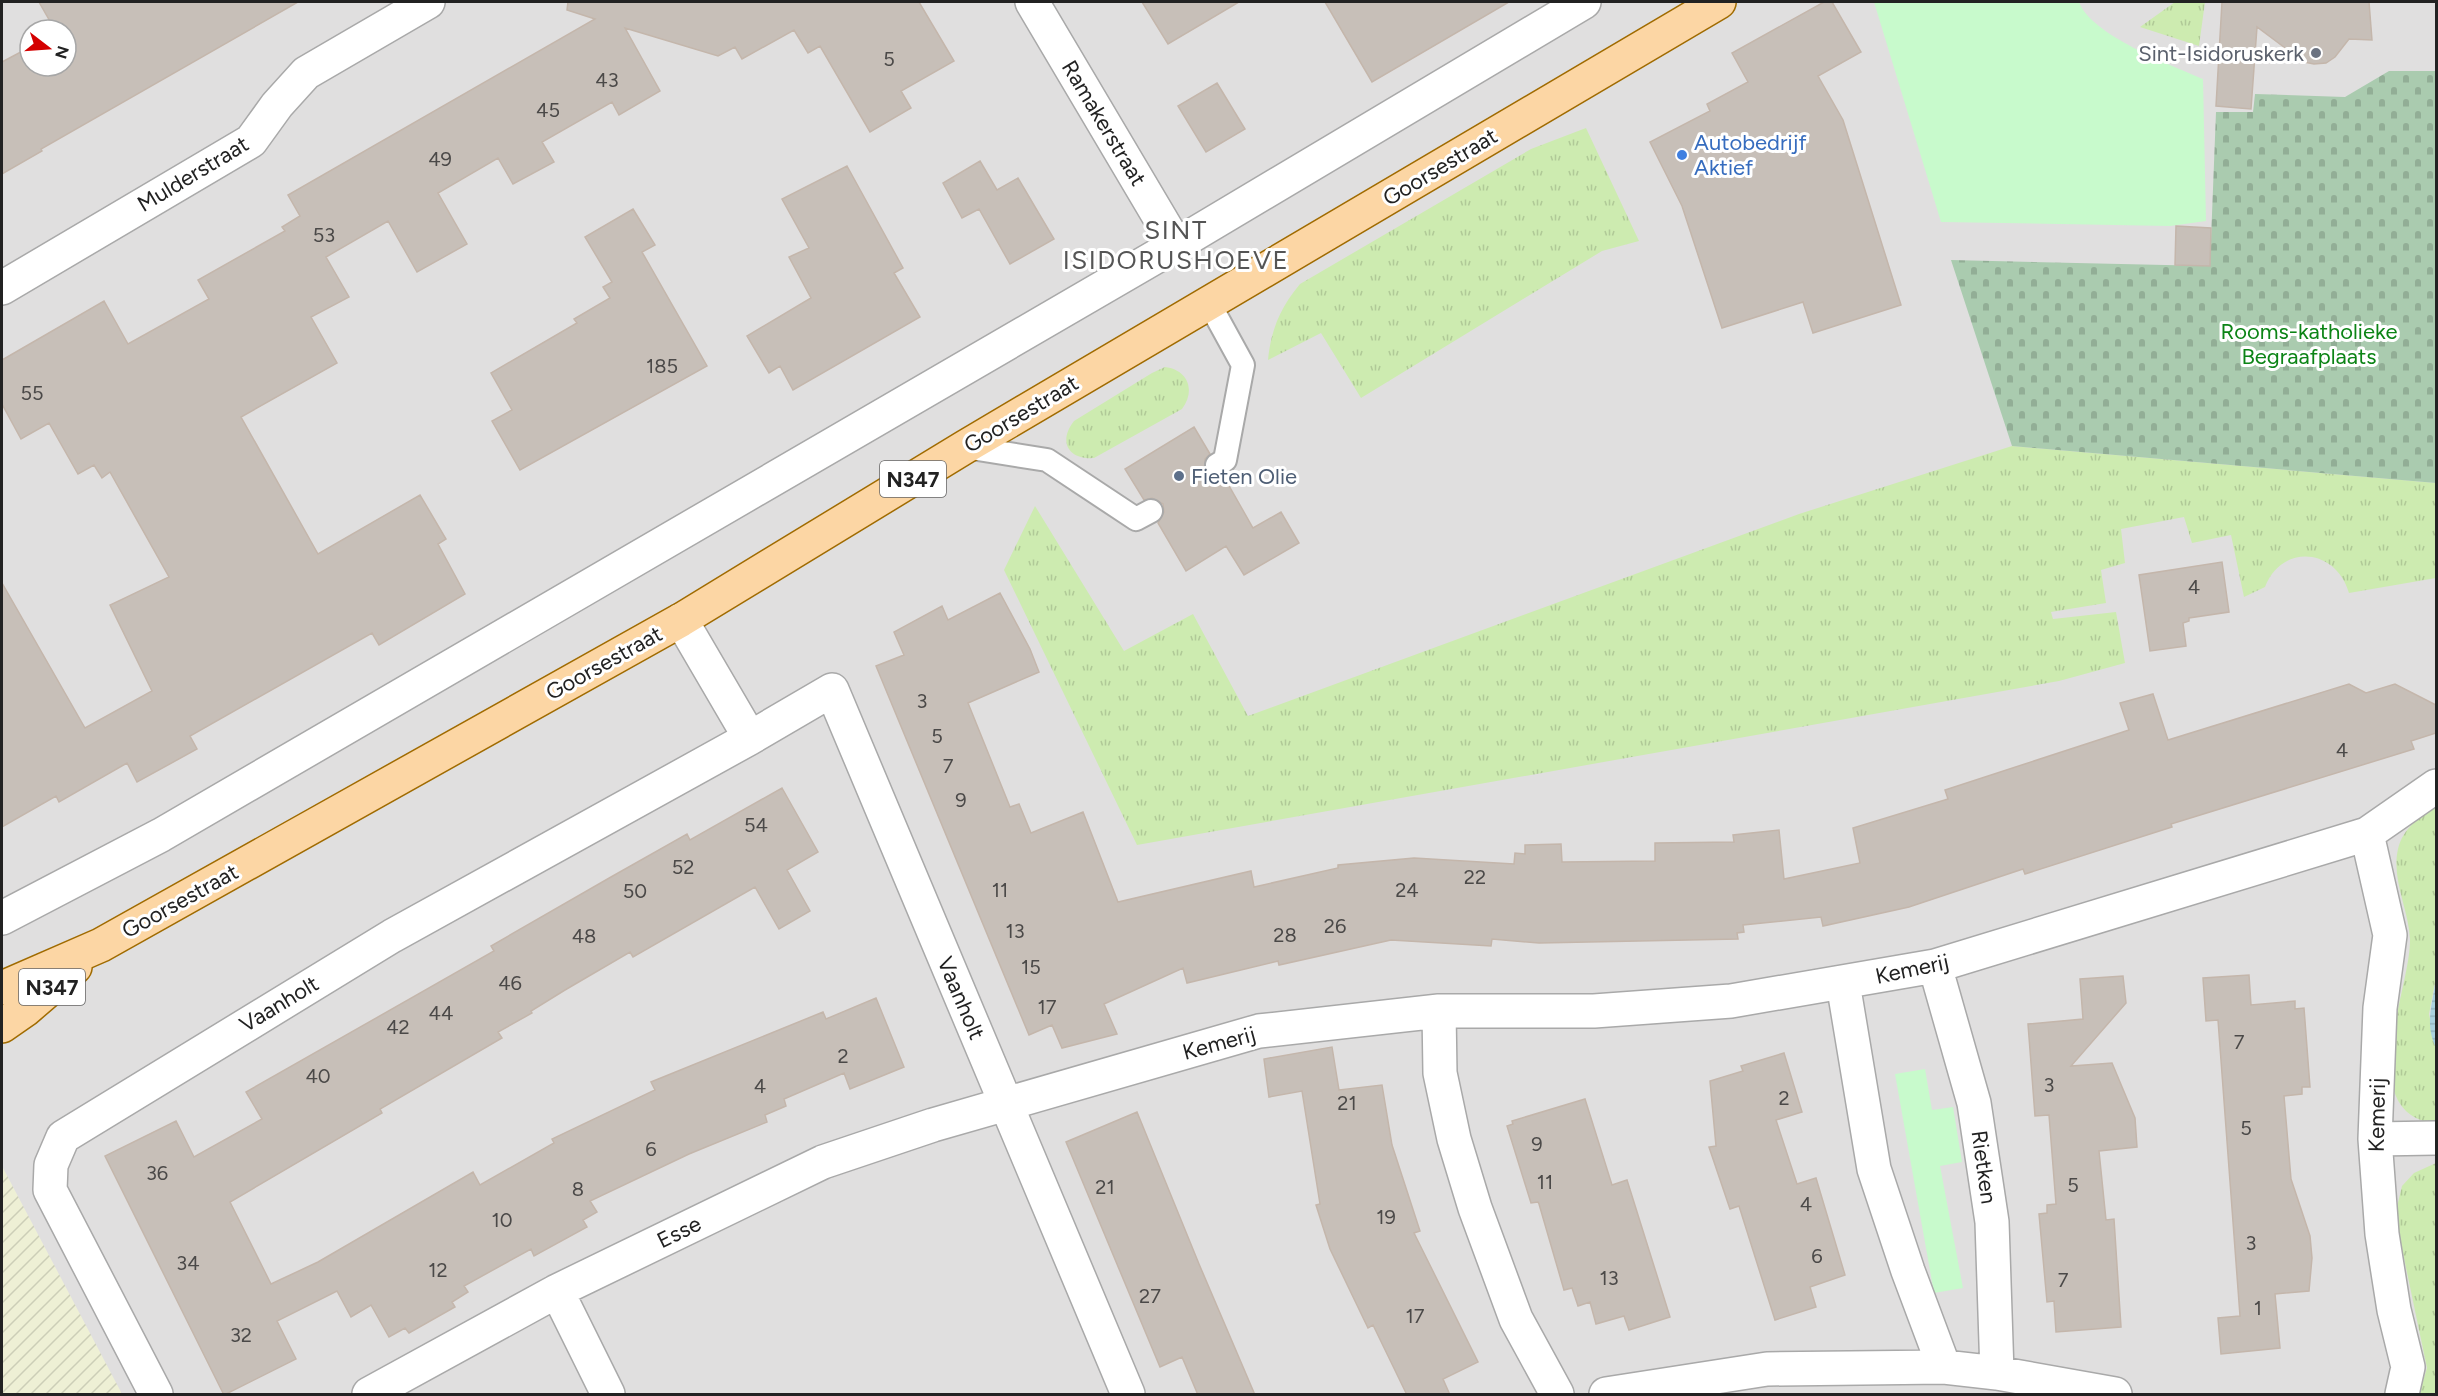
<svg xmlns="http://www.w3.org/2000/svg" width="2438" height="1396" viewBox="0 0 2438 1396" font-family="Figtree,sans-serif">
  <style>
    .residential { fill: #e0dfdf; fill-rule: evenodd }
    .farmland { fill: url(#farmland-furrows) }
    .grass { fill: url(#grass-tufts) }
    .cemetery { fill: url(#cemetery-stones) }
    .park { fill: #c8facc }
    .water { fill: url(#water-rules) }
    .building { fill: #c7bfb8; stroke: #c4b6ab; stroke-width: 1.5 }
    .lines { fill: none; stroke-linecap: round; stroke-linejoin: round }
    .lane-casing { stroke: #a9a9a9; stroke-width: 26 }
    .street-casing { stroke: #a9a9a9; stroke-width: 36 }
    .primary-casing { stroke: #a06b00; stroke-width: 36 }
    .lane { stroke: #fff; stroke-width: 22 }
    .street { stroke: #fff; stroke-width: 33 }
    .primary { stroke: #fcd6a4; stroke-width: 33 }
    .worship-dot { fill: #6b7280; stroke: #fff; stroke-width: 2 }
    .shop-dot { fill: #3f7fe0; stroke: #fff; stroke-width: 2 }
    .service-dot { fill: #5c6f8a; stroke: #fff; stroke-width: 2 }
    .labels { text-anchor: middle; dominant-baseline: central; stroke-width: 6; stroke-linejoin: round; paint-order: stroke }
    .number-label { font-size: 20px; fill: #4b4948 }
    .shield { fill: #fff; stroke: #646464; stroke-width: 1.5 }
    .shield-label { font-size: 21px; font-weight: bold; fill: #222 }
    .worship-label { font-size: 22px; fill: #5b616d; stroke: #fff; text-anchor: end }
    .street-label { font-size: 22px; fill: #222; stroke: #fff }
    .shop-label { font-size: 22px; fill: #366cbe; stroke: #fff; text-anchor: start }
    .park-label { font-size: 22px; fill: #0c8416; stroke: #fff }
    .service-label { font-size: 22px; fill: #4e5e75; stroke: #fff; text-anchor: start }
    .quarter-label { font-size: 26px; letter-spacing: 1.5px; fill: #555; stroke: #fff }
  </style>
  <defs>
    <pattern id="farmland-furrows" width="10" height="10" patternUnits="userSpaceOnUse" patternTransform="scale(1.5)"><rect width="10" height="10" fill="#eef0d5"/><path d="M-1 1l2-2M0 10L10 0M9 11l2-2" fill="none" stroke="#ccceb7"/></pattern>
    <pattern id="grass-tufts" width="24" height="20" patternUnits="userSpaceOnUse" patternTransform="scale(1.5)"><rect width="24" height="20" fill="#cdebb0"/><path d="M3 7l-1-3M5 7V3M7 7l1-3M15 17l-1-3M17 17v-4M19 17l1-3" fill="none" stroke="#b0c997"/></pattern>
    <pattern id="cemetery-stones" width="16" height="16" patternUnits="userSpaceOnUse" patternTransform="scale(1.5)"><rect width="16" height="16" fill="#aacbaf"/><path d="M2 7V4a2 2 0 0 1 4 0v3zM10 15v-3a2 2 0 0 1 4 0v3z" fill="#92ae96"/></pattern>
    <pattern id="water-rules" width="6" height="5" patternUnits="userSpaceOnUse" patternTransform="scale(1.5)"><rect width="6" height="5" fill="#aad3df"/><path d="M0 2.5h6" fill="none" stroke="#92b5bf"/></pattern>
  </defs>
  <rect width="100%" height="100%" fill="#f2efe9"/>
  <!-- residential -->
  <path class="residential" d="M2,2h2434v1392h-2348l-86,-172zM30,30h36v36h-36z"/>
  <!-- farmland -->
  <path class="farmland" d="M2,1166l120,228h-120z"/>
  <!-- grass -->
  <path class="grass" d="M2175,2h30l-6,44 -59,-19z
    M1586,128l53,113 -37,10 -241,147 -40,-65 -53,27c3,-30 12,-52 32,-76l231,-135z
    M1165,367c23,3 31,23 17,42l-88,49c-26,2 -36,-17 -20,-37l78,-48z
    M2012,446l424,37v95l-87,15c-13,-45 -67,-50 -84,-6l-21,10 -13,-62 -39,8 -8,-26 -63,12 4,34 -24,7 5,33 -55,9 2,7 63,-7 9,51 -66,18 -922,164 -133,-275 31,-64 89,145 69,-37 55,102 551,-202z
    M2436,806v172l-7,36 7,34v76c-84,-11 -25,-134 -26,-185 -1,-29 -19,-60 -12,-90 6,-23 21,-30 38,-43z
    M2436,1163v231h-17l8,-26 -32,-153 7,-29 12,-13z"/>
  <!-- cemetery -->
  <path class="cemetery" d="M2389,71h47v412l-424,-37 -61,-186 259,6 6,-154h37l2,-18 90,3z"/>
  <!-- park -->
  <path class="park" d="M1874,2h205c12,33 92,63 124,77l3,142 -36,5 -229,-4z
    M1925,1069l7,41 21,-3 9,55 -22,4 23,122 -29,5 -39,-219z"/>
  <!-- water -->
  <path class="water" d="M2436,978v70c-12,-25 -3,-45 0,-70z"/>
  <!-- building -->
  <path class="building" d="M39,2h259l-257,147 1,2 -40,23v-112l28,-15v19h36v-36h-11z
    M568,2h351l35,59 -53,30 10,17 -41,24 -50,-86 -12,7 -14,-23 -52,29 -7,-12 -17,9 -93,-28 35,63 -41,24 -7,-13 -70,40 12,20 -41,22 -15,-26 -60,35 29,51 -50,28 -29,-51 -62,36 23,40 -38,20 26,46 -96,54 77,137 102,-59 26,44 -8,5 27,50 -86,51 -7,-12 -182,103 7,13 -60,33 -10,-19 -68,39 -3,-6 -54,31v-244l83,145 67,-37 -42,-86 59,-28 -59,-105 -8,6 -8,-13 -16,9 -29,-51 -28,16 -19,-35v-44l102,-59 24,43 81,-45 -11,-19 87,-49 -3,-4 18,-11 -12,-21 307,-176 -28,-9z
    M1142,2h97l-71,42z
    M1325,2h184l-137,80z
    M1824,2h8l29,50 -43,24 25,44 58,185 -88,28 -10,-31 -81,26 -40,-122 -32,-64 60,-31 -3,-7 41,-22 -16,-29z
    M2222,2h147l3,38 -23,-1 -14,18 -9,6 -12,1 -10,-2 -47,-35 -6,82 -35,-3z
    M1217,83l28,46 -39,23 -28,-46z
    M980,161l17,29 21,-12 36,61 -44,25 -31,-55 -17,9 -19,-35z
    M847,166l56,102 -9,5 26,44 -127,73 -13,-24 -11,7 -22,-37 64,-38 -22,-41 20,-9 -27,-49z
    M633,209l22,36 -13,7 65,114 -187,104 -28,-49 20,-11 -21,-37 86,-50 -3,-4 36,-21 -7,-11 9,-5 -27,-45z
    M2176,226l35,2 -1,38 -35,-1z
    M1194,427l16,27 -5,5v13l6,5h13l29,51 28,-16 18,31 -55,32 -18,-29 -40,25 -28,-48 6,-11 -1,-8 -11,-6 -8,2 -19,-31z
    M2222,562l7,50 -40,6v3l-6,2 3,23 -36,5 -11,-76z
    M1000,593l30,56 9,23 -71,31 42,104 9,-3 12,29 52,-21 35,90 133,-31 3,16 84,-19v-3l76,-7 100,6 1,-11 10,1v-9l36,-1 1,18 93,-1v-18l79,-1 -1,-7 46,-5 5,49 76,-16 -7,-35 95,-29 -3,-9 184,-60 -9,-27 33,-9 15,46 181,-56 17,9 29,-9 41,21v28l-25,8 3,8 -243,75 1,3 -147,47 -2,-5 -114,38 -86,19 -2,-9 -78,8 1,7 -7,1 1,6 -199,4 -47,-4 -1,7 -100,-6 -112,25 -1,-4 -91,22 -4,-15 -79,36 13,30 -55,14 -10,-23 -23,10 -153,-369 28,-11 -10,-23 48,-26 6,14z
    M782,788l36,64 -31,18 23,41 -31,18 -24,-42 -122,70 -3,-5 -65,38 -34,21 1,2 -34,19 4,6 -122,71 2,4 -152,89 41,82 47,-22 155,-90 7,13 74,-42 -2,-4 103,-49 -4,-8 172,-70 3,7 50,-21 28,69 -54,22 -6,-16 -60,26 2,7 -21,9 2,7 -78,32 -99,47 7,11 -14,8 4,7 -53,29 -3,-7 -67,37 4,6 -16,10 3,5 -46,26 -4,-5 -16,9 -18,-32 -20,12 -14,-26 -60,30 19,38 -72,36 -119,-239 71,-35 18,36 68,-38 -16,-27 248,-141 -3,-5 120,-69 76,-43 3,6z
    M2249,975l2,30 44,-4v8l9,-1 6,79h-8v7l-18,2 7,83 19,57 2,22 -3,33 -34,3 5,54 -59,6 -3,-36 22,-2 -22,-296 -12,1 -3,-43z
    M2123,976l3,27 -55,63 41,-3 23,55 2,29 -38,4 7,69 8,-1 7,108 -65,5 -2,-31 -7,1 -8,-88 8,-1v-8l9,-1 -7,-89 -14,1 -7,-92 55,-5 -3,-40z
    M1332,1047l7,43 43,-5 10,60 28,86 -6,2 64,129 -35,17 7,16h-43l-34,-70 -5,3 -38,-79 -14,-44 4,-1 -18,-113 -33,6 -5,-38z
    M1784,1053l18,59 -26,8 21,64 19,-6 29,97 -35,12 6,20 -41,13 -36,-114 -9,3 -21,-62 7,-1 -6,-65 33,-10 -2,-5z
    M1585,1099l27,86 15,-5 43,137 -41,13 -5,-14 -28,8 -6,-22 -12,4 -6,-18 -8,2 -25,-86 -1,-2 -7,1 -24,-77 6,-2 -1,-3z
    M1137,1112l62,152 56,131h-57l-16,-38 -22,10 -94,-225z"/>
  <g class="lines">
    <defs>
      <path id="lane" d="M1209,303l34,62 -18,95 -8,5
        M965,447l82,13 89,59 15,-8"/>
      <path id="street" d="M1032,2l144,243
        M2,288l249,-147 26,-36 29,-32 122,-71
        M681,620l69,118
        M2,918l159,-83 1015,-590 408,-243
        M1935,966l39,137 18,119 5,151
        M1843,983l31,186 34,102 36,96
        M2375,1139l61,-1
        M557,1291l51,103
        M156,1394l-106,-204 1,-25 12,-28 329,-201 358,-198 82,-48 296,704
        M369,1394l188,-103 266,-129 110,-37 326,-94 180,-20
        M1557,1394l-41,-75 -41,-111 -21,-69 -14,-66 -1,-62h155l137,-10 204,-35 432,-132
        M1606,1394l161,-25 177,-2 53,6 118,21
        M2402,1394l6,-27 -14,-57 -12,-76 -7,-95 5,-131 10,-73 -23,-101 69,-48"/>
      <path id="primary" d="M2,988l99,-43 580,-325 284,-173 754,-445
        M2,1026l23,-16 50,-43"/>
    </defs>
    <!-- lane casing -->
    <use href="#lane" class="lane-casing"/>
    <!-- street casing -->
    <use href="#street" class="street-casing"/>
    <!-- primary casing -->
    <use href="#primary" class="primary-casing"/>
    <!-- lane -->
    <use href="#lane" class="lane"/>
    <!-- street -->
    <use href="#street" class="street"/>
    <!-- primary -->
    <use href="#primary" class="primary"/>
  </g>
  <!-- markers -->
  <circle class="worship-dot" cx="2316" cy="53" r="6"/>
  <circle class="shop-dot" cx="1682" cy="155" r="6"/>
  <circle class="service-dot" cx="1179" cy="476" r="6"/>
  <g class="labels">
    <!-- number labels -->
    <g class="number-label">
      <text x="889" y="59">5</text>
      <text x="607" y="80">43</text>
      <text x="548" y="110">45</text>
      <text x="440" y="159">49</text>
      <text x="324" y="235">53</text>
      <text x="662" y="366">185</text>
      <text x="32" y="393">55</text>
      <text x="2194" y="587">4</text>
      <text x="922" y="701">3</text>
      <text x="937" y="736">5</text>
      <text x="2342" y="750">4</text>
      <text x="948" y="766">7</text>
      <text x="961" y="800">9</text>
      <text x="756" y="825">54</text>
      <text x="683" y="867">52</text>
      <text x="1475" y="877">22</text>
      <text x="1000" y="890">11</text>
      <text x="1407" y="890">24</text>
      <text x="635" y="891">50</text>
      <text x="1335" y="926">26</text>
      <text x="1015" y="931">13</text>
      <text x="1285" y="935">28</text>
      <text x="584" y="936">48</text>
      <text x="1031" y="967">15</text>
      <text x="510" y="983">46</text>
      <text x="1047" y="1007">17</text>
      <text x="441" y="1013">44</text>
      <text x="398" y="1027">42</text>
      <text x="2239" y="1042">7</text>
      <text x="843" y="1056">2</text>
      <text x="318" y="1076">40</text>
      <text x="2049" y="1085">3</text>
      <text x="760" y="1086">4</text>
      <text x="1784" y="1098">2</text>
      <text x="1347" y="1103">21</text>
      <text x="2246" y="1128">5</text>
      <text x="1537" y="1144">9</text>
      <text x="651" y="1149">6</text>
      <text x="157" y="1173">36</text>
      <text x="1545" y="1182">11</text>
      <text x="2073" y="1185">5</text>
      <text x="1105" y="1187">21</text>
      <text x="578" y="1189">8</text>
      <text x="1806" y="1204">4</text>
      <text x="1386" y="1217">19</text>
      <text x="502" y="1220">10</text>
      <text x="2251" y="1243">3</text>
      <text x="1817" y="1256">6</text>
      <text x="188" y="1263">34</text>
      <text x="438" y="1270">12</text>
      <text x="1609" y="1278">13</text>
      <text x="2063" y="1280">7</text>
      <text x="1150" y="1296">27</text>
      <text x="2258" y="1308">1</text>
      <text x="1415" y="1316">17</text>
      <text x="241" y="1335">32</text>
    </g>
    <!-- shield labels -->
    <g class="shield">
      <rect x="880" y="461" width="66" height="36" rx="4.5"/>
      <rect x="19" y="969" width="66" height="36" rx="4.5"/>
    </g>
    <g class="shield-label">
      <text x="913" y="479">N347</text>
      <text x="52" y="987">N347</text>
    </g>
    <!-- worship labels -->
    <g class="worship-label">
      <text x="2304" y="53">Sint-Isidoruskerk</text>
    </g>
    <!-- street labels -->
    <g class="street-label">
      <text transform="translate(1104 123) rotate(59)">Ramakerstraat</text>
      <text transform="translate(1440 167) rotate(-31)">Goorsestraat</text>
      <text transform="translate(193 174) rotate(-31)">Mulderstraat</text>
      <text transform="translate(1021 414) rotate(-31)">Goorsestraat</text>
      <text transform="translate(604 663) rotate(-29)">Goorsestraat</text>
      <text transform="translate(180 901) rotate(-29)">Goorsestraat</text>
      <text transform="translate(1912 969) rotate(-12)">Kemerij</text>
      <text transform="translate(961 998) rotate(67)">Vaanholt</text>
      <text transform="translate(279 1004) rotate(-31)">Vaanholt</text>
      <text transform="translate(1219 1043) rotate(-15)">Kemerij</text>
      <text transform="translate(2377 1115) rotate(-89)">Kemerij</text>
      <text transform="translate(1984 1167) rotate(82)">Rietken</text>
      <text transform="translate(679 1232) rotate(-26)">Esse</text>
    </g>
    <!-- shop labels -->
    <g class="shop-label">
      <text x="1694" y="142">Autobedrijf<tspan x="1694" dy="25">Aktief</tspan></text>
    </g>
    <!-- park labels -->
    <g class="park-label">
      <text x="2309" y="331">Rooms-katholieke<tspan x="2309" dy="25">Begraafplaats</tspan></text>
    </g>
    <!-- service labels -->
    <g class="service-label">
      <text x="1191" y="476">Fieten Olie</text>
    </g>
    <!-- quarter labels -->
    <g class="quarter-label">
      <text x="1176" y="230">SINT<tspan x="1176" dy="30">ISIDORUSHOEVE</tspan></text>
    </g>
  </g>
  <!-- border -->
  <rect width="2438" height="1396" fill="none" stroke="#222222" stroke-width="6"/>
  <!-- north arrow -->
  <g transform="translate(48 48) rotate(107)"><circle r="28" fill="#ffffff" stroke="#a7a7a7" stroke-width="1.5"/>
  <path d="M0-4.5L10 22L0 15L-10 22Z" fill="#d40000"/>
  <text y="-9" font-size="16" font-weight="bold" text-anchor="middle" fill="#222222">N</text>
  </g>
</svg>
